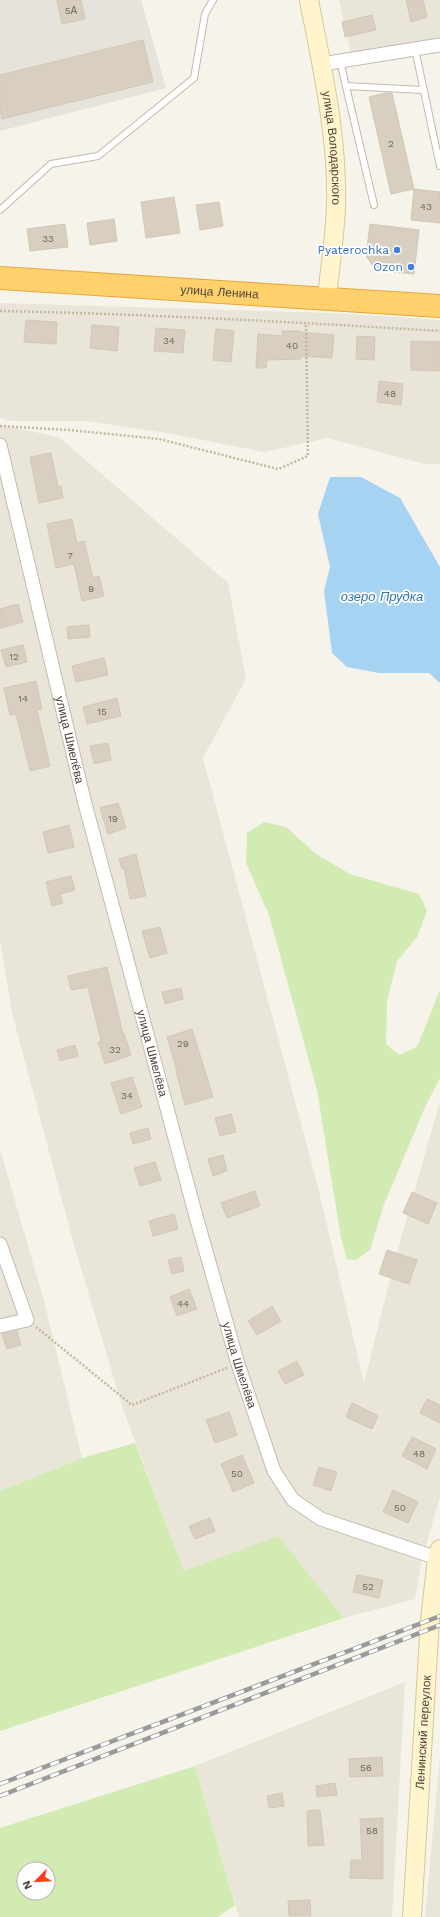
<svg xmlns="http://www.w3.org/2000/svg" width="440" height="1917" viewBox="0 0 440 1917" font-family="'Work Sans',sans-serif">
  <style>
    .residential { fill: #eae5d9 }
    .industrial { fill: #e6e2dc }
    .green { fill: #d1ebb3; fill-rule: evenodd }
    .water { fill: #a7d3f3 }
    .building { fill: #d8cfc0; stroke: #d3c7b3 }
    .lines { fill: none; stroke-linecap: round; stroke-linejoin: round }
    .lane-casing { stroke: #c2bbad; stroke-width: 8 }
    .street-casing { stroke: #c2bbad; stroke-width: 15 }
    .secondary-casing { stroke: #d7c89a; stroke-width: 20 }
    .highway-casing { stroke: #e3a738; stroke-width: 24 }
    .path { stroke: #c4b79e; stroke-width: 2.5; stroke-dasharray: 2 2; stroke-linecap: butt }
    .lane { stroke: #fff; stroke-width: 6 }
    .street { stroke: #fff; stroke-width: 13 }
    .secondary { stroke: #fff4cc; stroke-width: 18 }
    .highway { stroke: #ffd16d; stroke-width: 22 }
    .rail-casing { stroke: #9a9a9a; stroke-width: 4.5 }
    .rail { stroke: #fff; stroke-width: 3; stroke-dasharray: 9; stroke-linecap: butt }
    .shop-dot { fill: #3f7fe0; stroke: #fff; stroke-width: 1.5 }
    .labels { text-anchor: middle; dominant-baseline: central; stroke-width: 3.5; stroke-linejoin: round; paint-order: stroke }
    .number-label { font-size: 10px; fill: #6e675a }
    .street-label { font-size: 12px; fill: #4b4438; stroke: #fff }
    .shop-label { font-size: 12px; fill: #366cbe; stroke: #fff; text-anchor: end }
    .water-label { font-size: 13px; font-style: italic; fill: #2b78b3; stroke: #fff }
  </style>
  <rect width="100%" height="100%" fill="#f6f3eb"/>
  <!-- residential -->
  <path class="residential" d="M339,0h101v44l-89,10z
    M0,303l331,10 109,7v144h-16l-96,-26 -64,14 -97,-19 -81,-12h-74l-12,-3z
    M0,425l59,12 169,146 18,96 -43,79 114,425 47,200 32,-127 44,-155v396l-19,66 -6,36 -71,19 -66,-81 -94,34 -61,-162 -49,-164 -62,-232 -12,-73z
    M0,1149l44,152 38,157 -82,33z
    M405,1682l-13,235h-153l-44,-151z
    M440,1756v161h-15z"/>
  <!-- industrial -->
  <path class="industrial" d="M0,0h141l25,88 -166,43z"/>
  <!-- green -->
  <path class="green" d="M264,822l22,5 30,27 34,20 69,20 8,17 -10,26 -20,24 -10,40 -1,43 13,11 18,-8 23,-57v88l-15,29 -42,100 -13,43 -14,10 -9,-1 -6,-21 -24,-148 -48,-175 -23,-52 1,-30z
    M135,1443l49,128 94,-35 66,82 -344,113v-240l82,-33z
    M195,1766l40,139 -17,12h-218v-89zM24,1869h24v24h-24z"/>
  <!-- water -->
  <path class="water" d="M330,477h31l39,21 40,69v116l-11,-10h-50l-32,-6 -15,-14 -8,-62 6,-24 -12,-53z"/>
  <!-- building -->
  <path class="building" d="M57,0h24l4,19 -23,5z
    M406,0h17l4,17 -16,5z
    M372,15l4,15 -31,7 -3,-15z
    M143,40l10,42 -151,37 -2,-9v-35z
    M386,93h6l22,96 -23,5 -22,-97z
    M414,189l26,3v31l-29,-3z
    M174,197l6,36 -34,5 -5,-36z
    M219,202l4,24 -23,4 -4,-25z
    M114,219l3,22 -27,4 -3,-22z
    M65,224l3,23 -38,4 -3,-22z
    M370,224l49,6 -5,44 -38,-4 -10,-14z
    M26,320l31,2 -1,22 -32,-2z
    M92,325l27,2 -2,24 -27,-3z
    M156,328l29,2 -2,23 -29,-2z
    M216,329l18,2 -3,31 -18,-2z
    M282,331h18v1l34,3 -2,23 -31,-2v3l-34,1 -1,8h-10l2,-34 25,2z
    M357,336l18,1 -1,23 -18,-1z
    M411,341l29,1v29l-29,-1z
    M379,381l24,3 -2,21 -24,-3z
    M51,453l7,34 3,-1 2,12 -24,5 -9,-46z
    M72,519l5,24 7,-2 9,37 6,-2 5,20 -22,5 -8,-37 -18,4 -9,-44z
    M18,604l5,18 -23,6v-19z
    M89,625l1,12 -22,2 -1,-12z
    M23,645l4,17 -21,5 -5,-17z
    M104,658l4,17 -32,7 -4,-16z
    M36,681l6,28 -5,1 13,56 -20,5 -14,-57 -6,1 -6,-27z
    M117,698l4,18 -34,8 -4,-17z
    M108,743l3,17 -17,4 -4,-18z
    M118,803l8,25 -18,6 -8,-26z
    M69,825l5,22 -26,6 -5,-21z
    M136,854l10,42 -16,3 -6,-31 -2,1 -3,-10z
    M71,876l4,14 -15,4 3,9 -11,3 -6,-24z
    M160,927l7,26 -17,5 -8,-27z
    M107,967l16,67 1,-1 7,22 -26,9 -7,-22 3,-1 -13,-54 -17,3 -3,-14z
    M181,988l2,11 -18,5 -3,-12z
    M192,1029l21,68 -28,8 -9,-34h1l-10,-34z
    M75,1045l3,11 -18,5 -3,-11z
    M132,1077l10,30 -21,7 -10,-31z
    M231,1114l5,18 -16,4 -5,-18z
    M148,1128l3,11 -18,5 -3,-11z
    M223,1155l4,16 -14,5 -5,-17z
    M155,1162l6,18 -21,6 -6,-18z
    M255,1191l5,15 -33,12 -6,-15z
    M412,1192l25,11 -9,21 -25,-11z
    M174,1214l4,15 -25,7 -4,-15z
    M387,1250l30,10 -8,24 -30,-10z
    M181,1257l3,14 -12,3 -4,-14z
    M189,1289l8,20 -20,7 -7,-19z
    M272,1306l9,15 -24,14 -9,-14z
    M17,1331l4,14 -14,4 -5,-15z
    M297,1361l7,14 -19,9 -7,-13z
    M427,1399l13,6v18l-20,-10z
    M352,1403l26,13 -6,13 -26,-12z
    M229,1412l8,23 -22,8 -9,-23z
    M412,1437l24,12 -9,20 -25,-13z
    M242,1455l12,28 -21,9 -12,-28z
    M319,1467l18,5 -6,19 -18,-6z
    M393,1490l25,12 -10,21 -25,-11z
    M210,1518l5,13 -20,8 -6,-13z
    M357,1575l26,5 -4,18 -26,-6z
    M382,1757l1,19 -33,1 -1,-18z
    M335,1783l2,12 -20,2 -1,-11z
    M282,1793l2,13 -15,2 -2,-12z
    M320,1810l4,35 -16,1 -1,-35z
    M383,1818v61l-33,-1 1,-18h11l-2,-41z
    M310,1900l1,16h-22l-1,-15z"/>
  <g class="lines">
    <defs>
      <path id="lane" d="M415,49l25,117
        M340,61l34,144
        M346,86l77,4
        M0,210l51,-46 47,-8 96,-78 11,-64 8,-14"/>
      <g id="street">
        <path d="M322,64l118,-19"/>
        <path id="s1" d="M0,445l84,355 113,420 41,144 36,107 19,29 28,19 116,39"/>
        <path d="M0,1244l27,76 -27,6"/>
      </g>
      <g id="secondary">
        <path id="s2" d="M309,0c13,68 29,136 27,206 -1,30 -6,61 -9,91"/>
        <path id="s3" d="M412,1917l18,-297 7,-62 3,-9"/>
      </g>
      <g id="highway">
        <path id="s4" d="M0,278l440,28"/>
      </g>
    </defs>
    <!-- lane casing -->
    <use href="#lane" class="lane-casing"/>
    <!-- street casing -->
    <use href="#street" class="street-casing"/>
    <!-- secondary casing -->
    <use href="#secondary" class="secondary-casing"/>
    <!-- highway casing -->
    <use href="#highway" class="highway-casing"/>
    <!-- path -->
    <path class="path" d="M0,311c147,3 293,11 440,20
      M0,426l69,4 90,9 119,30 30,-13 -2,-133
      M36,1327l96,78 95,-37"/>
    <!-- lane -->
    <use href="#lane" class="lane"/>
    <!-- street -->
    <use href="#street" class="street"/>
    <!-- secondary -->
    <use href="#secondary" class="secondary"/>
    <!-- highway -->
    <use href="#highway" class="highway"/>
    <defs>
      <path id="rail" d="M0,1784l440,-168
        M0,1796l440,-171"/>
    </defs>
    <!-- rail casing -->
    <use href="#rail" class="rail-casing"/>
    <!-- rail -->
    <use href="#rail" class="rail"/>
  </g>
  <!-- markers -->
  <g class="shop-dot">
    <circle cx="397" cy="250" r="4"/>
    <circle cx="411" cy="267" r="4"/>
  </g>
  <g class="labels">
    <!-- number labels -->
    <g class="number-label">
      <text x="71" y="10">5А</text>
      <text x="391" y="143">2</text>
      <text x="426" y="206">43</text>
      <text x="48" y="238">33</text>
      <text x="169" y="340">34</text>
      <text x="292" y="345">40</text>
      <text x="390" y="393">48</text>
      <text x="70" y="555">7</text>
      <text x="91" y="588">9</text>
      <text x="14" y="656">12</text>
      <text x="23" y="698">14</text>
      <text x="102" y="711">15</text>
      <text x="113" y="818">19</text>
      <text x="183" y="1043">29</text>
      <text x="115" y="1049">32</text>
      <text x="127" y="1095">34</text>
      <text x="183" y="1303">44</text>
      <text x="419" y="1453">48</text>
      <text x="237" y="1473">50</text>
      <text x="400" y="1507">50</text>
      <text x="368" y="1586">52</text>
      <text x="366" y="1767">56</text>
      <text x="372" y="1830">58</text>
    </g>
    <!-- street labels -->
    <g class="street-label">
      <text stroke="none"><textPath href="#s2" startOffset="150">улица Володарского</textPath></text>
      <text stroke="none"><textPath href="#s4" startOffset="220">улица Ленина</textPath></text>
      <text stroke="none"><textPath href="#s1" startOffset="303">улица Шмелёва</textPath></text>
      <text stroke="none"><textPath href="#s1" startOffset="627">улица Шмелёва</textPath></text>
      <text stroke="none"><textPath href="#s1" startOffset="951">улица Шмелёва</textPath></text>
      <text stroke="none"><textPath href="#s3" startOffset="185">Ленинский переулок</textPath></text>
    </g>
    <!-- shop labels -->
    <g class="shop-label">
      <text x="389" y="250">Pyaterochka</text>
      <text x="403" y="267">Ozon</text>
    </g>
    <!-- water labels -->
    <g class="water-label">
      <text x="382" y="596">озеро Прудка</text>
    </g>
  </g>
  <!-- north arrow -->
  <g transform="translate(36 1881) rotate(246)"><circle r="19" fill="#ffffff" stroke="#b7b4af"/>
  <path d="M0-3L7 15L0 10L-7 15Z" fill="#ff3f19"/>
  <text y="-6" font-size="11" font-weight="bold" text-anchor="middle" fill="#4b4438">N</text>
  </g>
</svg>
